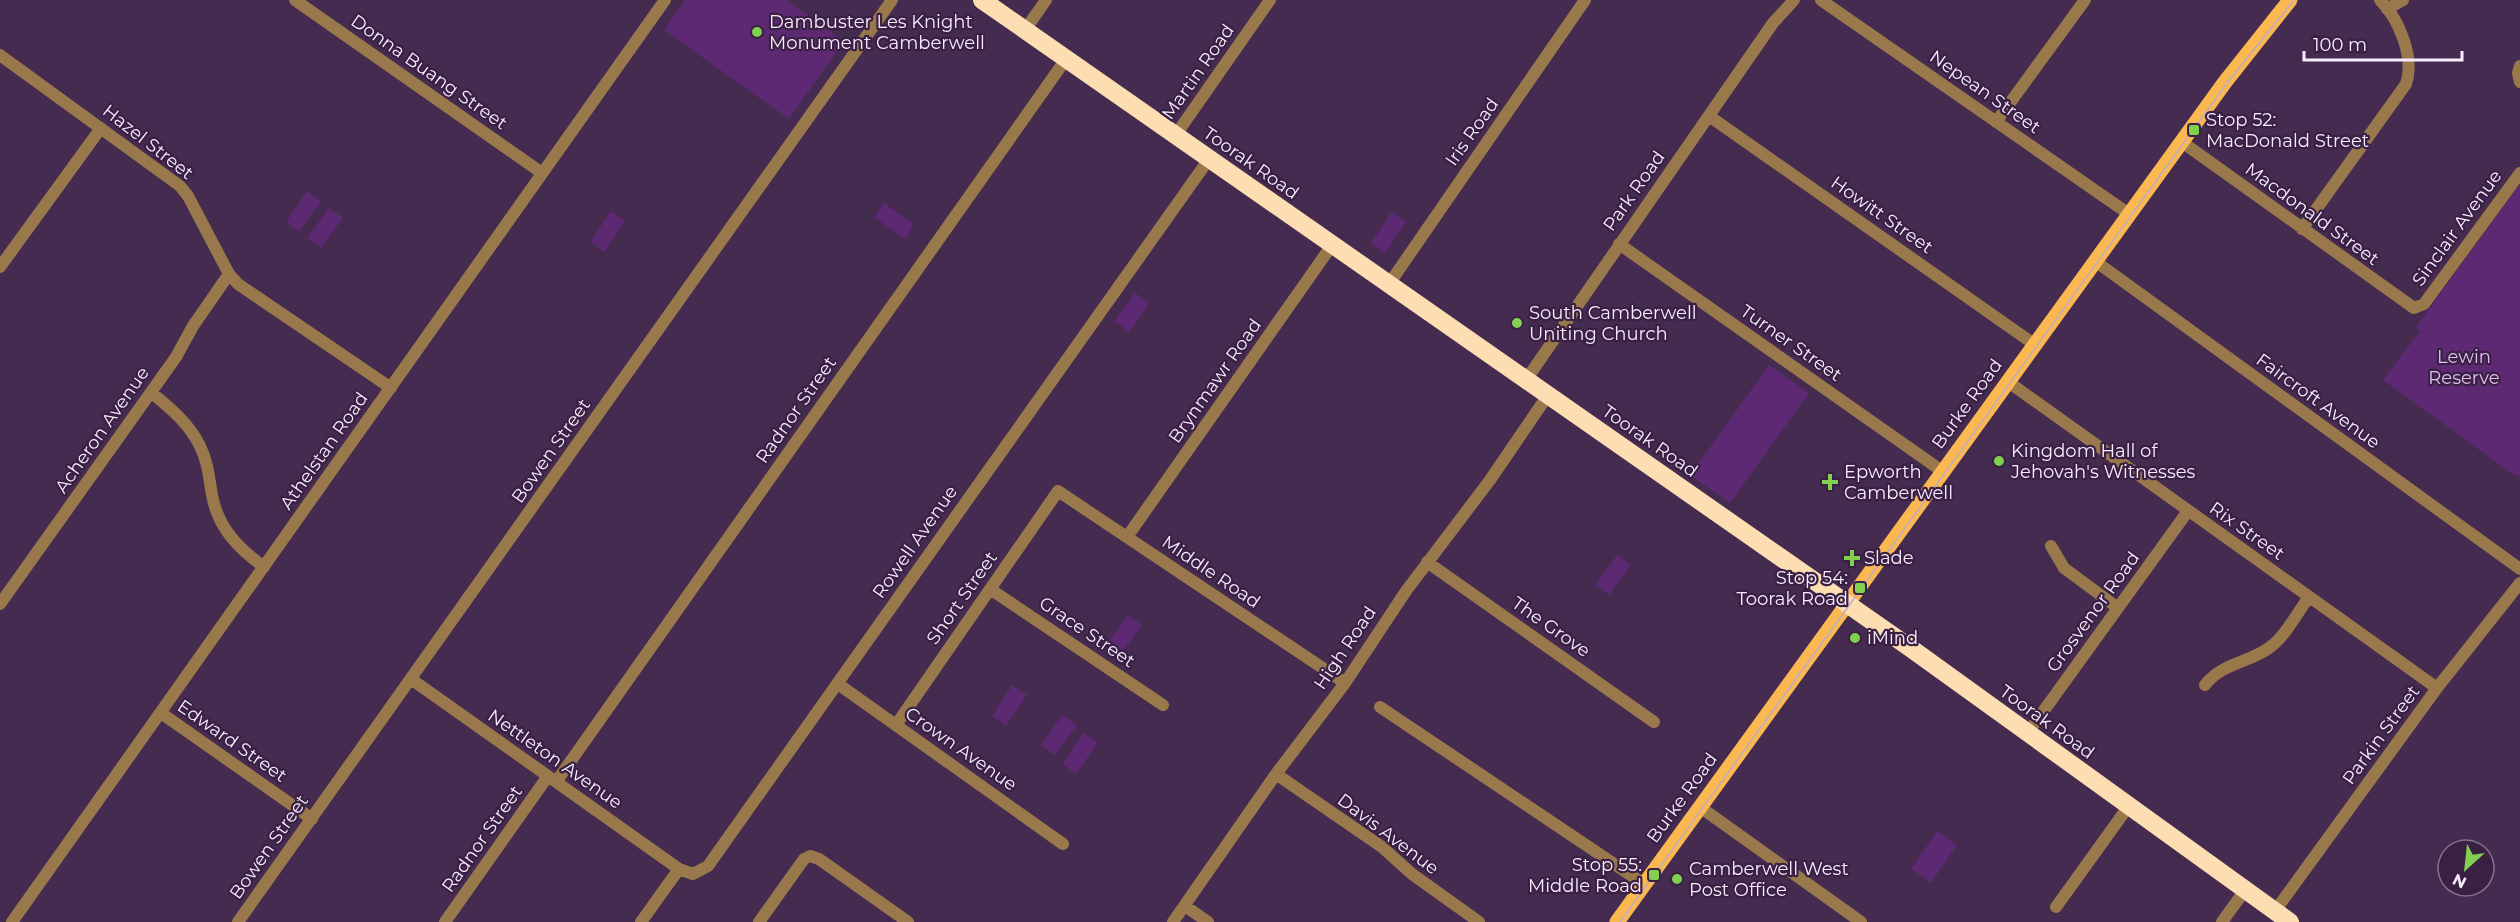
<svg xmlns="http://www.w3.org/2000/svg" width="2520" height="922" viewBox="0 0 2520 922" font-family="Montserrat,sans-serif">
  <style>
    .green { fill: #5d2972 }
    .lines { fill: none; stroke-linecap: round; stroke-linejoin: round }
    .minor { stroke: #99794b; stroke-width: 12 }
    .major { stroke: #fbb850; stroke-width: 15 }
    .highway { stroke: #fdddb2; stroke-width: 18 }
    .tram { stroke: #bdacc5; stroke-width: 1.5 }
    .poi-dot { fill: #82d050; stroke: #3a2144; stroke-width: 2 }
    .labels { text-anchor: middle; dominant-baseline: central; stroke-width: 4.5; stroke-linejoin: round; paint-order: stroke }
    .poi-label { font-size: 18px; fill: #f9ecff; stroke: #3a2144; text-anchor: start }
    .street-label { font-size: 18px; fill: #f9ecff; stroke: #3a2144 }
    .park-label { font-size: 18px; fill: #e1bff1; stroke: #3a2144 }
  </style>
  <rect width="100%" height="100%" fill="#442b4f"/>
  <!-- green -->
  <path class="green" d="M685,0h101l58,41 -55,78 -125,-89z
    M2520,184v292l-9,-3 -128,-93 37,-49 -4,-4z
    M307,191l14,10 -22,31 -13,-10z
    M884,203l30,22 -9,14 -31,-22z
    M329,208l14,10 -22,30 -14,-10z
    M611,211l14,10 -21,31 -14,-10z
    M1392,212l14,10 -21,31 -14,-10z
    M1135,293l15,10 -21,29 -15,-11z
    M1769,365l40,28 -79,110 -40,-28z
    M1617,555l14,10 -22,30 -14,-10z
    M1128,615l14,10 -22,30 -14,-10z
    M1012,685l15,10 -21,31 -14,-10z
    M1062,715l15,10 -22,30 -14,-10z
    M1084,733l14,10 -22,31 -14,-10z
    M1937,831l20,14 -26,38 -20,-14z"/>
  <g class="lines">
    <!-- minor -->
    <path class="minor" d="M295,0l247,173
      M1821,0l308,214
      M2387,9l16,-9
      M1025,30l21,-30
      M0,55l180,131 8,10 41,78 9,10 153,104
      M2520,66l-2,7 2,9
      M1709,116l325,228
      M1996,122l89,-122
      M1175,136l95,-136
      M2182,142l232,166 10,-4 96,-131
      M2302,229l104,-145c9,-26 -7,-65 -26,-84
      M1619,244l323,227
      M2095,261l425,308
      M0,267l101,-139
      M1389,284l196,-284
      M1526,380l247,-357 21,-23
      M2007,381l430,307
      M151,392c19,16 38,31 49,54 8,16 9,32 12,49 6,33 26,53 52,72
      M1127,537l205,-292
      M2051,546l13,22 54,40
      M1427,562l227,160
      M990,589l173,116
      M0,604l176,-247 17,-31 36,-52
      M411,679l268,190
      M838,684l225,160
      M2205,685c17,-22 43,-22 64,-37 16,-11 28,-35 40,-51
      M1380,707l264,177
      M161,713l151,106
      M896,725l162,-234 287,192
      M2027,734l161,-223
      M1276,774l106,73 30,27 67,48
      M556,782l510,-723
      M1700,807l161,115
      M1185,906l23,16
      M2056,907l72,-100
      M2275,911l162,-223 83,-105
      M12,922l653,-922
      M238,922l654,-922
      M445,922l103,-146
      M641,922l38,-53 14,5 15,-8 501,-707
      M759,922l45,-63 6,-3 9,3 89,63
      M1173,922l103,-148 69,-91 61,-92 84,-111 58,-85
      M2222,922l23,-32"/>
    <!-- major -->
    <path class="major" d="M1617,922l608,-840 65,-82"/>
    <!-- highway -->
    <path class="highway" d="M982,0l927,647 381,275"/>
    <!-- tram -->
    <path class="tram" d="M1620,922l607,-839 67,-83"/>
  </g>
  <!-- markers -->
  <g class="poi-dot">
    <circle cx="757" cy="32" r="6"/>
    <rect x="2188" y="124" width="12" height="12" rx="3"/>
    <circle cx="1517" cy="323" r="6"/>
    <circle cx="1999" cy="461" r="6"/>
    <path d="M1827 473h6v6h6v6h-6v6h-6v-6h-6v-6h6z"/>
    <path d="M1849 549h6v6h6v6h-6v6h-6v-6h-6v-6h6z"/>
    <rect x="1854" y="582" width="12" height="12" rx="3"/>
    <circle cx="1855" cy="638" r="6"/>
    <rect x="1648" y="869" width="12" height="12" rx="3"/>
    <circle cx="1677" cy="879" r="6"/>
  </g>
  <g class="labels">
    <!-- poi labels -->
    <g class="poi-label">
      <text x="769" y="22">Dambuster Les Knight<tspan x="769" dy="21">Monument Camberwell</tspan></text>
      <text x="2206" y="120">Stop 52:<tspan x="2206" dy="21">MacDonald Street</tspan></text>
      <text x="1529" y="313">South Camberwell<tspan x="1529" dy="21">Uniting Church</tspan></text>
      <text x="2011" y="451">Kingdom Hall of<tspan x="2011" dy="21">Jehovah's Witnesses</tspan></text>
      <text x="1844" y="472">Epworth<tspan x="1844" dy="21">Camberwell</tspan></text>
      <text x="1864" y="558">Slade</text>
      <text x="1848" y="578" text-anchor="end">Stop 54:<tspan x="1848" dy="21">Toorak Road</tspan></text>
      <text x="1867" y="638">iMind</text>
      <text x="1642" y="865" text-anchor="end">Stop 55:<tspan x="1642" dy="21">Middle Road</tspan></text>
      <text x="1689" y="869">Camberwell West<tspan x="1689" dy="21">Post Office</tspan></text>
    </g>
    <!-- street labels -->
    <g class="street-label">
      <text transform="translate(429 72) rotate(35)">Donna Buang Street</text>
      <text transform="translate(1198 72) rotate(-55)">Martin Road</text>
      <text transform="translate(1985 92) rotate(35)">Nepean Street</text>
      <text transform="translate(1472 132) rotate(-55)">Iris Road</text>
      <text transform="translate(148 142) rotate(38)">Hazel Street</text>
      <text transform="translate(1251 163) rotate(35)">Toorak Road</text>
      <text transform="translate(1634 191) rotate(-55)">Park Road</text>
      <text transform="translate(2312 214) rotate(36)">Macdonald Street</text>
      <text transform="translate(1882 215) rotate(35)">Howitt Street</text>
      <text transform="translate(2457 228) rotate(-54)">Sinclair Avenue</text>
      <text transform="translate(1791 343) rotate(35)">Turner Street</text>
      <text transform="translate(1215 381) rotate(-55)">Brynmawr Road</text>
      <text transform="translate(2318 401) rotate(36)">Faircroft Avenue</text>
      <text transform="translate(1967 404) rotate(-54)">Burke Road</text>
      <text transform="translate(796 410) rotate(-55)">Radnor Street</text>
      <text transform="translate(102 430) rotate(-55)">Acheron Avenue</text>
      <text transform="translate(1650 441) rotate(35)">Toorak Road</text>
      <text transform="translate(324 451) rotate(-55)">Athelstan Road</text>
      <text transform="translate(551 451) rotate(-55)">Bowen Street</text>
      <text transform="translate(2247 531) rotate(35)">Rix Street</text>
      <text transform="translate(915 542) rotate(-55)">Rowell Avenue</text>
      <text transform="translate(1211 572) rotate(34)">Middle Road</text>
      <text transform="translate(962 598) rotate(-55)">Short Street</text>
      <text transform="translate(2093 612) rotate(-54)">Grosvenor Road</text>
      <text transform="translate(1551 627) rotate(35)">The Grove</text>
      <text transform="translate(1087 632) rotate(34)">Grace Street</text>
      <text transform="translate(1345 648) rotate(-56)">High Road</text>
      <text transform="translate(2047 722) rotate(36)">Toorak Road</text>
      <text transform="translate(2381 735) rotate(-54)">Parkin Street</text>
      <text transform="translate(232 741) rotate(35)">Edward Street</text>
      <text transform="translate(961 749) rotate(35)">Crown Avenue</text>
      <text transform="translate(555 759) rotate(35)">Nettleton Avenue</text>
      <text transform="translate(1682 798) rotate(-54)">Burke Road</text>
      <text transform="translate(1388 834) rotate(37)">Davis Avenue</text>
      <text transform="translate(482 839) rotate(-55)">Radnor Street</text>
      <text transform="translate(269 847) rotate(-55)">Bowen Street</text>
    </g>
    <!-- park labels -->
    <g class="park-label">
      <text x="2464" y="357">Lewin<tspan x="2464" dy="21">Reserve</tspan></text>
    </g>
  </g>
  <!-- north arrow -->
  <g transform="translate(2466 868) rotate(207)"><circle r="28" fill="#3a2144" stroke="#86728f" stroke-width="1.5"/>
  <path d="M0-4.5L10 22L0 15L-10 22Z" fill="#82d050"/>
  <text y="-9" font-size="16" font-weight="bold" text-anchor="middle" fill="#f9ecff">N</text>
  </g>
  <!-- scale -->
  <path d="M2304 51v9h158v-9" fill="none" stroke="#f9ecff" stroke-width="3"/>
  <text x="2313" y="51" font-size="18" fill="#f9ecff" stroke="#3a2144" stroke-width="4.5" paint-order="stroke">100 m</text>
</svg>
